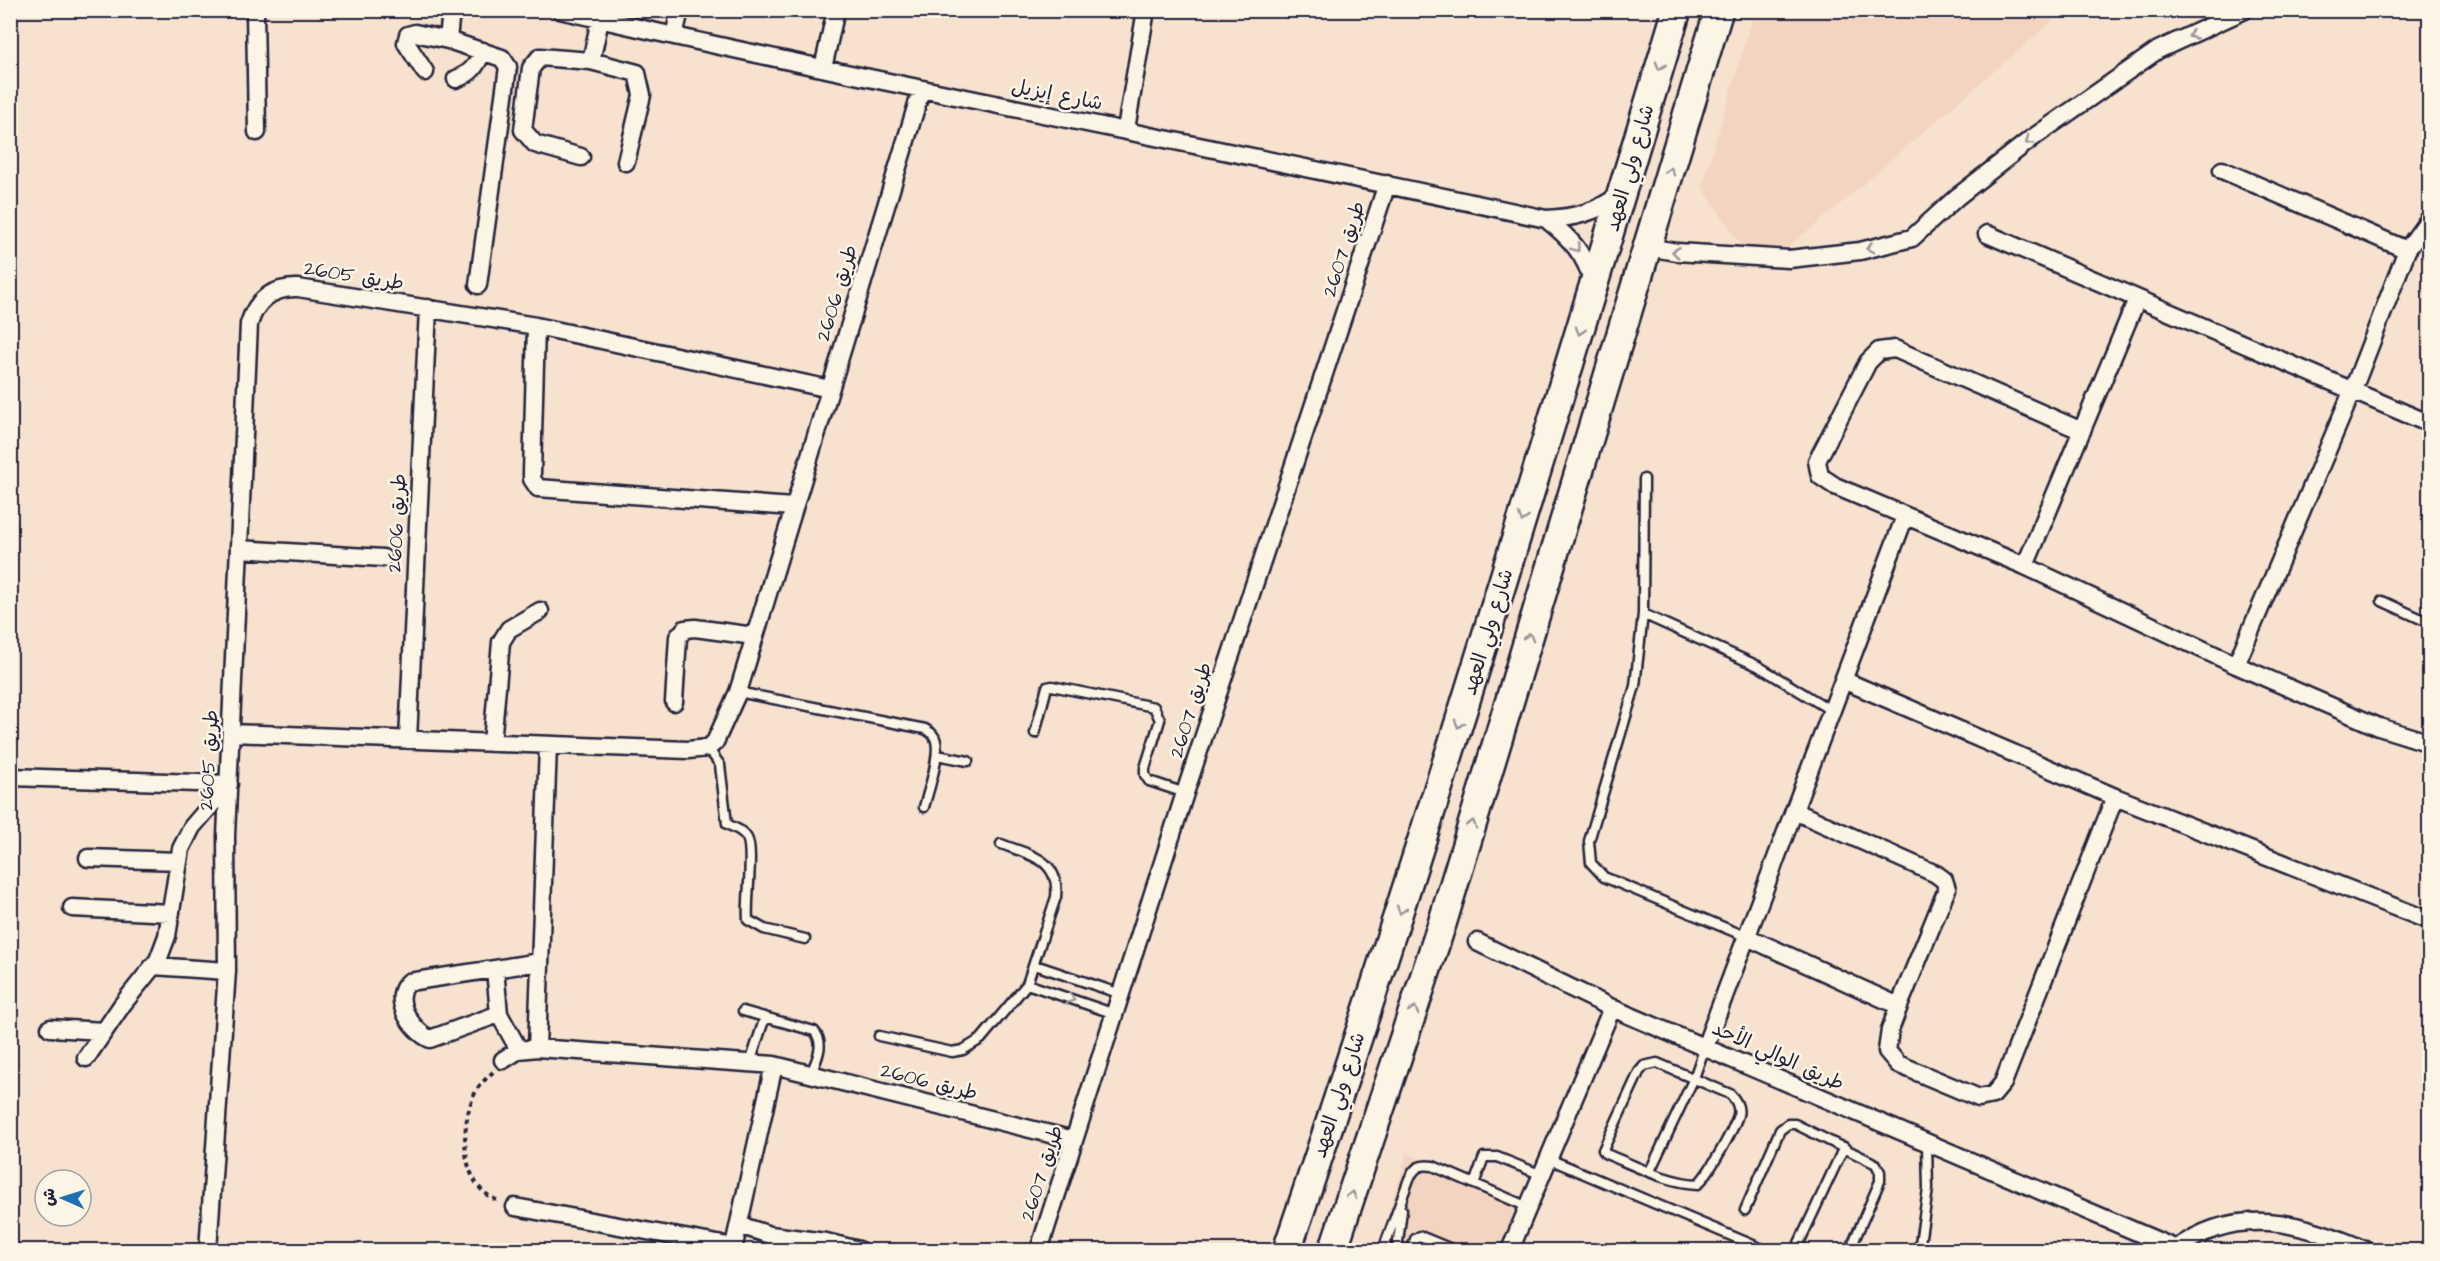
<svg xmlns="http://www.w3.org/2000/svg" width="2440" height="1261" viewBox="0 0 2440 1261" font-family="'Architects Daughter','Playpen Sans Arabic',sans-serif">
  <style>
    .built { fill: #f3d4c0 }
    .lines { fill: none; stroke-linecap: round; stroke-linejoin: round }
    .service-casing { stroke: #22223b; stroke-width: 13 }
    .minor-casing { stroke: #22223b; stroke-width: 21 }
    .primary-casing { stroke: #22223b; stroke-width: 32 }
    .path { stroke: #22223b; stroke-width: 4; stroke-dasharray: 4.5 4.5; stroke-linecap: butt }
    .service { stroke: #fcf5e5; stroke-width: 8 }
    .minor { stroke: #fcf5e5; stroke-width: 16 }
    .primary { stroke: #fcf5e5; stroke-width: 27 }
    .oneway { stroke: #9a9698 }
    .labels { text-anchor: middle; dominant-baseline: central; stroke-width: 5; stroke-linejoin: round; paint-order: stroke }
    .street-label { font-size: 20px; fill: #22223b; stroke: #fcf5e5 }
  </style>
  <rect width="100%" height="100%" fill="#f7e2cf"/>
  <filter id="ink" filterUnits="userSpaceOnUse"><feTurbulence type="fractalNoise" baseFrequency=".0167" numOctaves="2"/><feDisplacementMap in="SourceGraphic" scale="12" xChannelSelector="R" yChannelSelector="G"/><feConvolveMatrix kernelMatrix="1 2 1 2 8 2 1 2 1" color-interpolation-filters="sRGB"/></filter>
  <g filter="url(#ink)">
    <!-- built -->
    <path class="built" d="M1755,10h309v1l-247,213 -30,23h-45l-40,-60z
      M1407,1153l131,56 -16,41h-145z"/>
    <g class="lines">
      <defs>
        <path id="service" d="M1644,479l-1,135 -8,72 -46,155 2,22 13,14 143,60
          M2382,601l48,22
          M1643,614l115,52 74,45
          M738,692l187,37c3,2 6,3 8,6 11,12 -5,57 -9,72
          M1035,733l12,-46 5,-1 102,21 6,13 -15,48v7l4,6 36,12
          M708,748l12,17 7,59c7,4 16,6 20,14 7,13 -1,62 1,82l16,9 41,10
          M937,755l31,6
          M1035,965l86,29
          M1027,984l88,30
          M743,1011l71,20c12,13 2,29 -3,43
          M879,1036l73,16 11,-2 18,-11 46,-55 29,-87c4,-38 -26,-42 -55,-53
          M750,1063l15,-46
          M1657,1063l73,31c5,5 10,13 8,21 -5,16 -28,57 -40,69 -31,-1 -64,-19 -92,-30l-3,-4 36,-78 5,-6z
          M1549,1159l216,91
          M1650,1171l44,-93 11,-31
          M1474,1184l10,-27h13l45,18
          M1745,1210l35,-80 8,-6h7l81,40 4,8v9l-30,69
          M1383,1250l26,-71c6,-12 11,-15 24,-13l95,41
          M1397,1250l5,-40
          M1412,1250l3,-11 5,-3 34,14
          M1798,1250l1,-7 45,-96
          M1919,1250l9,-61 -1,-45"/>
        <path id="minor" d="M255,10l2,122
          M560,10c327,76 658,137 986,209 29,-1 51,-7 75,-25
          M674,36l6,-26
          M448,40l54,18 6,9 -30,218
          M591,61l46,12 5,22 -16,67
          M823,68l13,-58
          M425,72l-19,-29 2,-8 7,-2 33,7 3,-30
          M456,79c16,-6 20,-13 27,-28
          M1126,129l20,-119
          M581,157l-46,-13 -12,-14 8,-62 9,-11 51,4 9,-41
          M2222,170l185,80 23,-32
          M1546,219c23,18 40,35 47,65
          M1987,234l443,190
          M1647,247l30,5 112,7 71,-8 52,-13 45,-41 74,-58 127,-89 87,-40
          M536,326l-4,147v6l6,9 255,19
          M2082,431l-187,-82 -16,2 -11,11 -51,99 3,15 15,10 190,80 211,99 143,62 51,16
          M239,549l144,9
          M2025,566l112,-267
          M2236,665l116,-273 55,-142
          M1843,680l272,117 315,124
          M674,702l4,-65 7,-8 10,-1 59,8
          M231,733l457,17 20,-2 7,-6 23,-50 183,-601
          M408,740l20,-432
          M492,743l9,-101 8,-13 31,-18
          M10,777l219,7
          M88,858l91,3
          M72,908l99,5
          M1747,937l152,69 48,-117 -3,-9 -8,-6 -142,-63
          M1477,942l135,66 567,242
          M153,966l74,5
          M495,969l4,45 20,36
          M1899,1006l-9,24 -3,21 11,13 81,34 14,-3 10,-12 112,-286
          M499,1014l-69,25c-18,-8 -40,-41 -21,-57l131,-20
          M50,1028l54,3
          M1705,1047l200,-531
          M537,1048l11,-303
          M86,1058l36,-53 36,-45 9,-24 14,-87 11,-22 37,-43
          M503,1060l16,-10 18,-2 237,17 300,75
          M515,1207l219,40
          M739,1225l31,10 56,7 33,8
          M2176,1249c61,-45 126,-27 189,1
          M208,1250l19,-279 -1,-135 23,-512c7,-24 24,-37 49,-36l238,38 294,63
          M733,1250l41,-185
          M1039,1250l146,-457 202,-609
          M1510,1250l102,-242"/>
        <path id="primary" d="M1287,1250c140,-410 264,-825 390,-1240
          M1333,1250l109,-326 277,-914"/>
      </defs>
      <!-- service casing -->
      <use href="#service" class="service-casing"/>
      <!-- minor casing -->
      <use href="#minor" class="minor-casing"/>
      <!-- primary casing -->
      <use href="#primary" class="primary-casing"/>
      <!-- path -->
      <path class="path" d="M493,1072c-5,5 -12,11 -16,17 -18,33 -19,98 22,112"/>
      <!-- service -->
      <use href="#service" class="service"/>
      <!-- minor -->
      <use href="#minor" class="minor"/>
      <!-- primary -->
      <use href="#primary" class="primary"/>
    </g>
    <!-- one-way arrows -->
    <defs><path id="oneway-chevron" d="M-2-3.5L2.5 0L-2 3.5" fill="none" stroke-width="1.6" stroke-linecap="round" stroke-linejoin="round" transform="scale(1.5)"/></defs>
    <g class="oneway">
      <use href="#oneway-chevron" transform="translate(2192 35) rotate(155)"/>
      <use href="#oneway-chevron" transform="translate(1660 66) rotate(107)"/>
      <use href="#oneway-chevron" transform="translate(2029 141) rotate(143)"/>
      <use href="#oneway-chevron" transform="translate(1670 171) rotate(-73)"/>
      <use href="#oneway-chevron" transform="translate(1576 248) rotate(54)"/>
      <use href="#oneway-chevron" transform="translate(1870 248) rotate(166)"/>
      <use href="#oneway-chevron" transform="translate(1676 252) rotate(-173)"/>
      <use href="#oneway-chevron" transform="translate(1580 331) rotate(107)"/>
      <use href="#oneway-chevron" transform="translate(1523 518) rotate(107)"/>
      <use href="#oneway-chevron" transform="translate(1529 637) rotate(-73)"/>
      <use href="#oneway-chevron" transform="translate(1459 724) rotate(107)"/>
      <use href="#oneway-chevron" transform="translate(1472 824) rotate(-73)"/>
      <use href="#oneway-chevron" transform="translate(1401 910) rotate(108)"/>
      <use href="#oneway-chevron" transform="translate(1071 999) rotate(18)"/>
      <use href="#oneway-chevron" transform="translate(1414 1010) rotate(-72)"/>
      <use href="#oneway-chevron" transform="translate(1352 1195) rotate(-72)"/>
    </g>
  </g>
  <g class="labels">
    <!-- street labels -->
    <g class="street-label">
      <text transform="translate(1057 95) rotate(11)">شارع إيزيل</text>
      <text transform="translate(1630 168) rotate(-74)">شارع ولي العهد</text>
      <text transform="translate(1344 249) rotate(-72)">طريق 2607</text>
      <text transform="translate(354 276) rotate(9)">طريق 2605</text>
      <text transform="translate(837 293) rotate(-73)">طريق 2606</text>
      <text transform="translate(397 523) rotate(-87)">طريق 2606</text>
      <text transform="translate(1488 632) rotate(-73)">شارع ولي العهد</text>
      <text transform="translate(1191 710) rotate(-72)">طريق 2607</text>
      <text transform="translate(209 760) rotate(-87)">طريق 2605</text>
      <text transform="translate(1778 1056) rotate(24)">طريق الوالي الأحد</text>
      <text transform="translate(929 1082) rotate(14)">طريق 2606</text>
      <text transform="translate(1339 1095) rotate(-72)">شارع ولي العهد</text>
      <text transform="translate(1042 1173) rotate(-72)">طريق 2607</text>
    </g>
  </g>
  <!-- margin -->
  <rect width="2440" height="1261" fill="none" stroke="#fcf5e5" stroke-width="36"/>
  <rect x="18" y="18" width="2404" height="1225" fill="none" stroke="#22223b" stroke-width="2" filter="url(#ink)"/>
  <!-- north arrow -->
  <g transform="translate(63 1198) rotate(273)"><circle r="28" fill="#fcf5e5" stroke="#a5a1a1" stroke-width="1.5"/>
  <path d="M0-4.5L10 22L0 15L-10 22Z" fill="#1f6fb2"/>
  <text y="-9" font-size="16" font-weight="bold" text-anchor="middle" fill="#22223b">ش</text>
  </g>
</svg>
